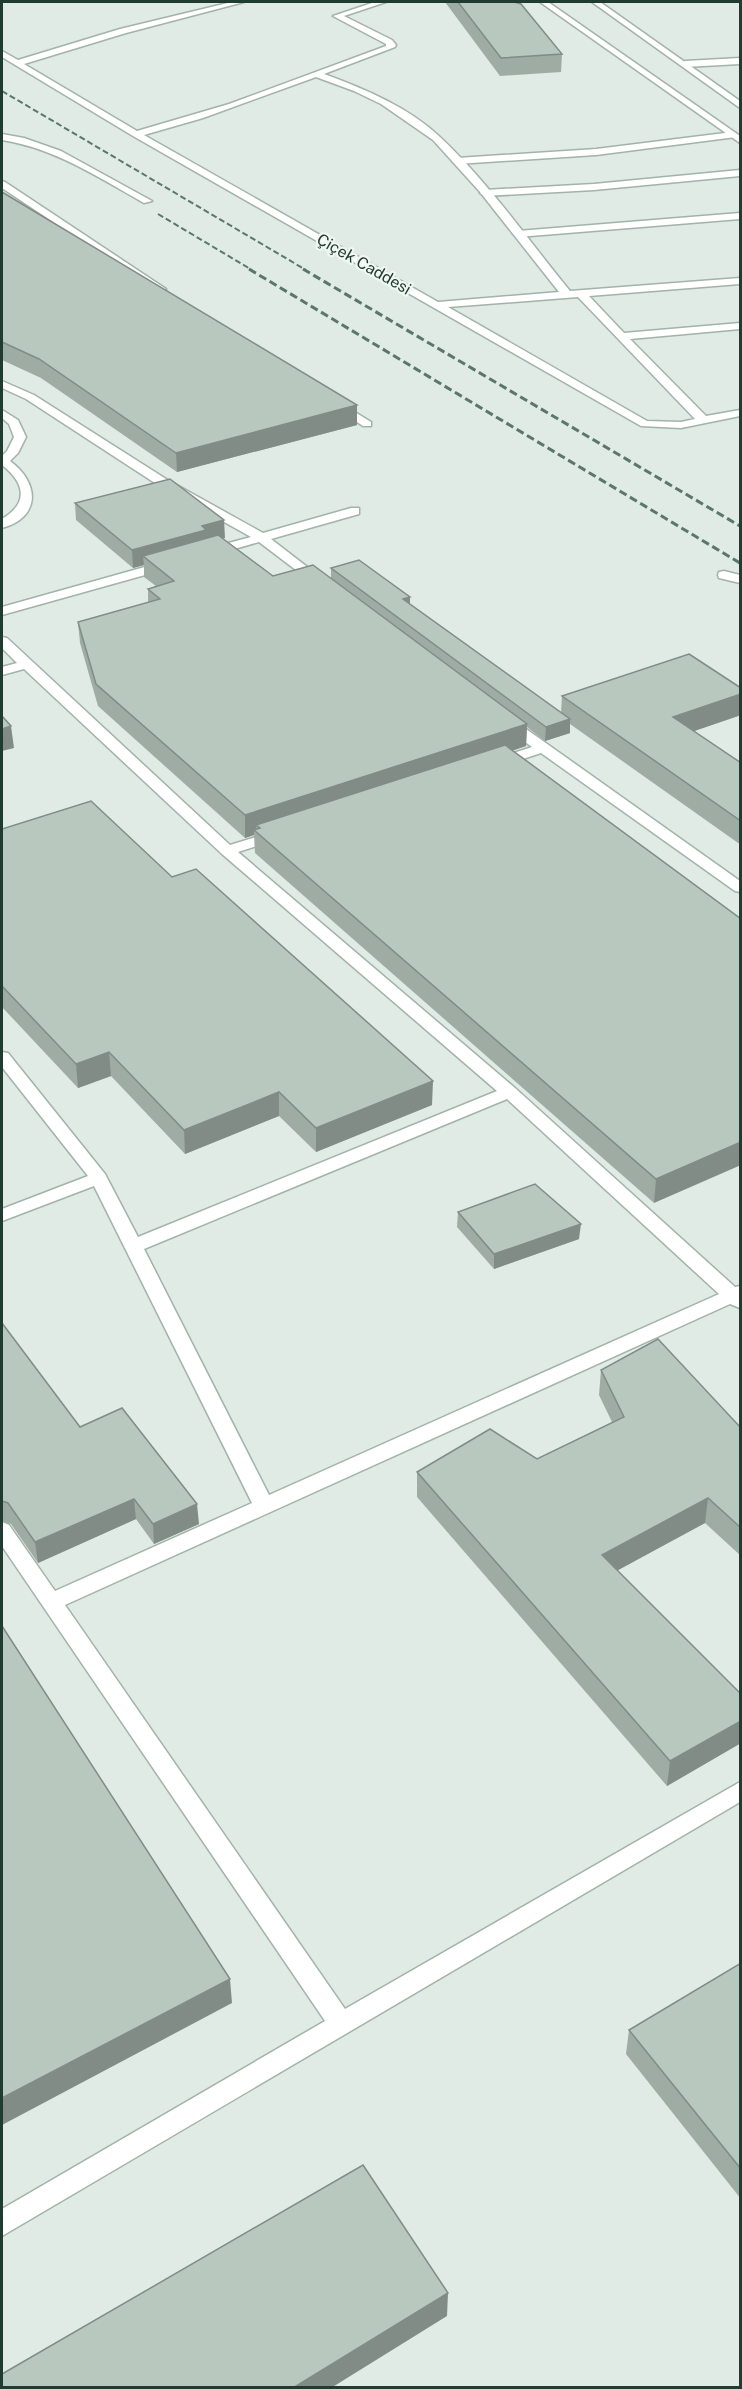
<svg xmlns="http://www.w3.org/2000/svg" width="742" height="2389" viewBox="0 0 742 2389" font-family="'Public Sans',sans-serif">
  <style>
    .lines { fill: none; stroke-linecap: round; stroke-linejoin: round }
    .service-casing { stroke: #a2b3aa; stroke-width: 3 }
    .minor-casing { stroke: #a2b3aa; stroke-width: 3 }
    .tertiary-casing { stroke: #a2b3aa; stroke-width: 3 }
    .service { fill: #fff; fill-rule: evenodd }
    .minor { fill: #fff; fill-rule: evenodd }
    .tertiary { fill: #fff; fill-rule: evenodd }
    .rail-far1 { stroke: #5a776a; stroke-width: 2; stroke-dasharray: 6 3; stroke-linecap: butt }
    .rail { stroke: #5a776a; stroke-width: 3; stroke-dasharray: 8 4; stroke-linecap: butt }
    .wall { fill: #9eaca4 }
    .shaded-wall { fill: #818c86 }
    .building { fill: #b8c8bf; stroke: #818c86; stroke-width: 1.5 }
    .labels { text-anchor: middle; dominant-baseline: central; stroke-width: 4.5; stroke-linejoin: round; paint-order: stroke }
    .far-street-label { font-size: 16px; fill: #203b2f; stroke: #f0f7f2 }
  </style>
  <rect width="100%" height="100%" fill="#dfebe4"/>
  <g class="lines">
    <defs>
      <path id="service" d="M733,132l3,1v4l-140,18 -139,9 -5,-3 5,-3 139,-9z
        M2,134l22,4 37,13 91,50 -8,2c-46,-26 -90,-55 -142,-63z
        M740,170v6l-146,14 -109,6 -5,-3 5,-3 109,-6z
        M2,181l3,1 161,107 -9,2 -155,-103z
        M740,213v6l-222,18 -5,-3 5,-3z
        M2,381l32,14 132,84 97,54 88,-25h8v6l-88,25 57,44 -1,3h-10l-58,-44 -49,14 -4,-1 -2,-3 2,-3 45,-12 -93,-52 -132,-86 -24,-11z
        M337,401l34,21v4h-8l-30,-20v-4z
        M2,410l16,10 8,17 -8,16 -8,8c29,21 32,56 -8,67v-9c27,-16 23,-36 0,-54v-9l5,-5 7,-14 -5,-13 -7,-6z
        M166,561l6,4 -2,3 -168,47v-8z
        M724,571l16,4v8l-21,-5 -1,-3 1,-3z
        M2,637l5,1 223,207 42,-13h10l2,3 -2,3 -44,14 277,236 220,199 5,-1v22l-10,-4 -665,301 280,404 395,-227v20l-738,434v-27l323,-188 -323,-475v-24l7,3 46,66 197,-88 -158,-317 -92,35v-12l86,-33 -86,-109v-15l6,1 97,121 33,63 359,-146 -275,-237 -198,-185 -22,6v-8l15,-4 -15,-15zM507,1099l212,195 -450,201 -125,-246z
        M507,718l5,1 228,162v11l-5,-1 -194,-138 -39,13h-10l-2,-3 2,-3 40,-13 -30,-22 -2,-3z"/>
      <path id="minor" d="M232,2h12l-118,31 -102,31 113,67 92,-27 157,-58v-2l-53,-28 42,-14h11l-42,14 48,24 4,5 -1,2 -71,27c41,15 84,33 116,63 49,46 88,103 130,154l170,-13v6l-151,12 35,37 116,-10v6l-110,10 76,77 34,-6v6l-59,12 -40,-2 -508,-290 -131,-79v-6l16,9 102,-31zM316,77l38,14 27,13 52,36 47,52 79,100 -121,10 -294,-167 59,-17zM578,297l117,122 -14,3 -34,-1 -199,-114z
        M740,58v6l-55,3 -4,-3 4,-3z"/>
      <path id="tertiary" d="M540,2h8l192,134v7z
        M592,2h8l140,99v7z"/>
    </defs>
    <!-- service casing -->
    <use href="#service" class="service-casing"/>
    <!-- minor casing -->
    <use href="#minor" class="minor-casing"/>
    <!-- tertiary casing -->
    <use href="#tertiary" class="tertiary-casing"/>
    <!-- service -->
    <use href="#service" class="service"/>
    <!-- minor -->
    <use href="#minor" class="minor"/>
    <!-- tertiary -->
    <use href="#tertiary" class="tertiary"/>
    <!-- rail-far1 -->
    <path class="rail-far1" d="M2,91l304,179
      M158,214l94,56"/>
    <!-- rail -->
    <path class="rail" d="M249,269l491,294
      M303,269l437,257"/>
  </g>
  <!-- wall -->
  <path class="wall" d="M445,2h69l48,52 -1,18 -61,4z
    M2,192l355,233 -180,47 -136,-94 -39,-18z
    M75,503l150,35h-3l51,38 58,2v-10l79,29v7l151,109 1,-17 179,-8v27l-47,16 47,32v82l-171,-121v9l-25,8 -18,-14 -1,19 -14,5 229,168 -87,284 -399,-350 -1,-18 -9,3 -147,-132 -18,-63 -2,-21 70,-20v-13l8,-3 -12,-9v-12l-11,3 -57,-48z
    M2,829l170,48 260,228 -116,47 -37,-36 -94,38 -74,-78 -33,12 -76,-81z
    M458,1212l121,27 -85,30 -37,-42z
    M2,1323l78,104 119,97 -45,20 -18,-25 -98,44 -27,-39 -9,-3z
    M601,1370l140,58v128l-36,-33 -88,47 124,124v49l-74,43 -250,-289v-25l120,-13 75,-37 -13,-27z
    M741,1963v236l-115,-145 3,-24z"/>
  <!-- shaded-wall -->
  <path class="shaded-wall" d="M357,405v20l-180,47 -1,-19z
    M224,520l1,18 -82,18 1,9 -11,3 -1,-18 70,-24z
    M410,597v13l-7,-11z
    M741,694v21l-70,24 2,-22z
    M570,719v14l-25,8 1,-14z
    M527,724l-1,22 -266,87v-5l-4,-3 1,7 -3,-2v5l-9,3v-23z
    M11,726l3,22 -12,3v-22z
    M109,1052l2,24 -33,12 -2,-24z
    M433,1081l-1,24 -116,47v-24z
    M279,1092v24l-94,38 -1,-24z
    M741,1142v23l-87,38 2,-24z
    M581,1224l-2,15 -85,30v-15z
    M708,1498l-3,25 -105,57 2,-25z
    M134,1499l2,20 -98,44 -3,-21z
    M197,1504l2,20 -45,20 -1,-20z
    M741,1721v22l-74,43 3,-25z
    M230,1979l2,24 -230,122v-27z
    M448,2293l-1,23 -116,72h-38z"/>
  <!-- building -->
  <path class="building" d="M458,2h56l7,2 41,50 -61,4z
    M2,192l355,213 -181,48 -137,-94 -37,-17z
    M170,479l54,41 -22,6 4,4 -74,20 -57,-47z
    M218,535l55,41 40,-11 214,159 -282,91 -149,-131 -18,-62 82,-23 -12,-10 26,-8 -31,-25z
    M359,560l51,37 -7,2 167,120 -24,8 -215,-159z
    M689,654l52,34v6l-68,23 68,46v58l-179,-125z
    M2,716l9,10 -9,3z
    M505,745l236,174v223l-85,37 -402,-349 6,-2 -4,-3z
    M91,801l81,76 24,-8 237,212 -117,47 -37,-36 -95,38 -75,-78 -33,12 -74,-78v-157z
    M535,1184l46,40 -87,30 -36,-42z
    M2,1323l78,104 42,-19 75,96 -44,20 -19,-25 -99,43 -27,-39 -6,-2z
    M658,1339l83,89v100l-33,-30 -106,57 139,139v27l-71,40 -253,-289 73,-43 47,30 87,-42 -23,-47z
    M2,1626l228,353 -228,119z
    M741,1963v206l-112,-139z
    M363,2165l85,128 -155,95h-291v-14z"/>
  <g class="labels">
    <!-- far-street labels -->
    <g class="far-street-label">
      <text transform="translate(364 264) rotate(30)">Çiçek Caddesi</text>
    </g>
  </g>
  <!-- border -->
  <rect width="742" height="2389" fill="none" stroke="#203b2f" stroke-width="6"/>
</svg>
